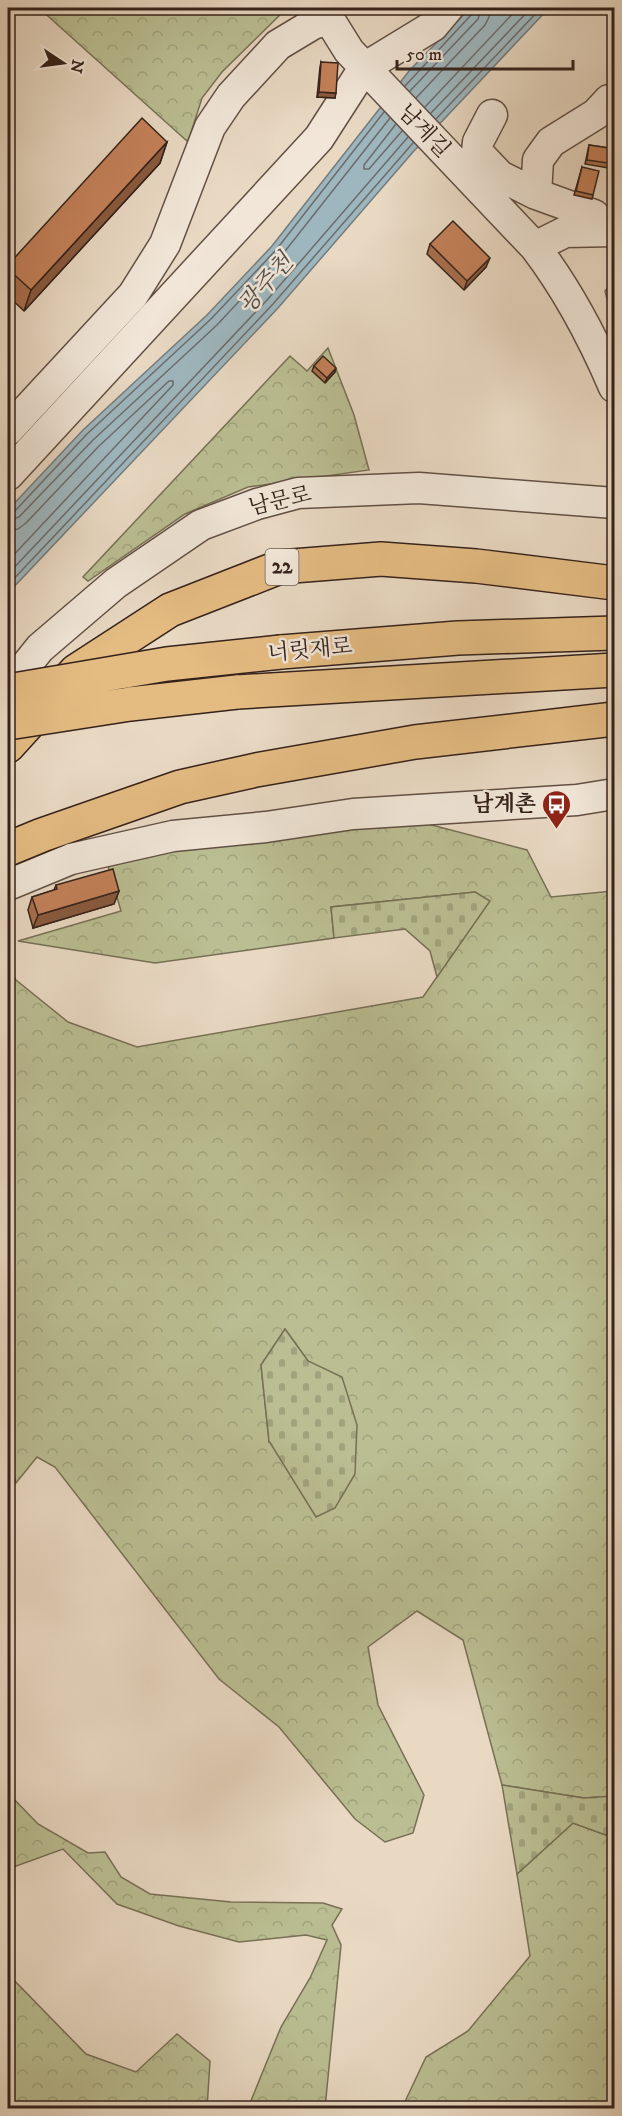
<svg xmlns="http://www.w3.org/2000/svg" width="622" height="2116" viewBox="0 0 622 2116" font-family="'IM FELL DW Pica','Noto Serif KR',serif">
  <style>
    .green { fill: #babe92; stroke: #787056; stroke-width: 1.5 }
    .forest { fill: url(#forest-crowns); stroke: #787056; stroke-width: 1.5; fill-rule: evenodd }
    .cemetery { fill: url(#cemetery-stones); stroke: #787056; stroke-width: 1.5 }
    .water { fill: #9eb7bf; stroke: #747b7d; stroke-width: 1.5 }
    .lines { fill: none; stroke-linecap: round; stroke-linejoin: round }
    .shore { stroke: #6a6c6d; stroke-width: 1.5 }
    .minor-casing { stroke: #625045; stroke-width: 33 }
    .major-casing { stroke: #35221b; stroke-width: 36 }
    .highway-casing { stroke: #35221b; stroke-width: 36 }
    .minor { stroke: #f1e6d8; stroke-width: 30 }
    .major { stroke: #e4bc82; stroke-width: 33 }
    .highway { stroke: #e4bc82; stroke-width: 33 }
    .highway-bridge-casing { stroke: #35221b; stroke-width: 36; stroke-linecap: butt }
    .highway-bridge { stroke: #e4bc82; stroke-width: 33 }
    .wall { fill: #a96f4d; stroke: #35221b; stroke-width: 1.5 }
    .shaded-wall { fill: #895a3e; stroke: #35221b; stroke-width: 1.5 }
    .building { fill: #c48159; stroke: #35221b; stroke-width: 1.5 }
    .labels { text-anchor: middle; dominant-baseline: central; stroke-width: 5; stroke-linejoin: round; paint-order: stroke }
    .shield { fill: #f1e6d8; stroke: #6d5d54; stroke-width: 1.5 }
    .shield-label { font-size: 21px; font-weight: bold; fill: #35221b }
    .street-label { font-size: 22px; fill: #35221b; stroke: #f1e6d8 }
    .poi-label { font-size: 22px; font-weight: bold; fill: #35221b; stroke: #f1e6d8; text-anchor: end }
    .water-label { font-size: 24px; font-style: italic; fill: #544f4c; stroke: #f1e6d8 }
  </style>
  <defs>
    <pattern id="forest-crowns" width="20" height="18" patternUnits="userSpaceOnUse" patternTransform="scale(1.5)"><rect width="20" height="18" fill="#babe92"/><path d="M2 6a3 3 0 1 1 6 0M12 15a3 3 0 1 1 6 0" fill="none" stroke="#a0a37d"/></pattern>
    <pattern id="cemetery-stones" width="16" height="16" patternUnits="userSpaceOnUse" patternTransform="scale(1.5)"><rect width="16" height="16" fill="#babe92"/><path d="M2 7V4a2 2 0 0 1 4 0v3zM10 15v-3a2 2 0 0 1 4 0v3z" fill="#a0a37d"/></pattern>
  </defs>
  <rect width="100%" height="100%" fill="#e9d9c3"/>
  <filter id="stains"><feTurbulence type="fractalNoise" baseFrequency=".00333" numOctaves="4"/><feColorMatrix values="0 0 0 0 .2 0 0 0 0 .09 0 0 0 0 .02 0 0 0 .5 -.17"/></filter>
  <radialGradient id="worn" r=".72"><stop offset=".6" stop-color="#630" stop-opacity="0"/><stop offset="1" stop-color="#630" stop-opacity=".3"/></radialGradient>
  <!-- green -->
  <path class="green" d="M614,279v49l-9,-37z"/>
  <!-- forest -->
  <path class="forest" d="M39,8h248l-65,64 -20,26 -14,44z
    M328,348l26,67 15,55 -121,17 -63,27 -97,67 -5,-4 207,-221 17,15z
    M405,818l122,32 24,47 62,-6 1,3v902l-30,2 -82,-13 -39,-145 -46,-29 -49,36 10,58 46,90 -11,38 -28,9 -30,-23 -76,-92 -60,-48 -164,-212 -18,-10 -21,26 -8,-26v-492l8,15 52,42 69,25 286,-50 66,-95 -14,-10 -144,15 3,31 -179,25 -137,-22 103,-30 -15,-52zM285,1329l23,32 -39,80 -8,-76z
    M8,1793l30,31 50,29 17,-1 16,25 29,17 81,8 92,1 19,6 -10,16 9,20 -16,163h-77l33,-81 29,-49 17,-38 -21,-5 -67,7 -60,-16 -62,-22 -54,-55 -55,20z
    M573,1823l41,15v270h-212l24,-51 42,-26 62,-75 -13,-82z
    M8,1974l78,80 50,18 41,-38 33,27 -3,47h-199z"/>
  <!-- cemetery -->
  <path class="cemetery" d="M475,892l15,9 -53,76 -7,-26 -25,-22 -71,9 -3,-31z
    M285,1329l23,32 34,16 15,48 -2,49 -20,34 -19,9 -47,-76 -8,-76z
    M502,1785l82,13 30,-2v42l-41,-15 -56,51z"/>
  <!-- water -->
  <path class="water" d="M470,8h79l-136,144 -135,156 -270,285v-83l75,-80 124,-115 65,-69 137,-175z"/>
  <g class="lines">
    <!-- shore -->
    <path class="shore" d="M405,86l67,-72 2,-6
      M410,91l68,-72 4,-11
      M416,98l69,-73 4,-8 2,-9
      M425,107l93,-99
      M431,113l100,-105
      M436,119l105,-111
      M396,124l-32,41v4h5l33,-38
      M8,513l6,-1 73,-78 124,-115 65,-69 108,-138
      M8,521l11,-4 74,-77 124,-115 65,-70 108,-137
      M8,530l10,-1 8,-6 73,-77 70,-65h4v4l-165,176
      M8,574l260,-275 140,-162
      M8,585l265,-281 140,-161"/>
    <defs>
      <path id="minor" d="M324,8l5,11 20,32 186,196c32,42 58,91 79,140
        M492,115l-14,27 -1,10 23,24 36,18 58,21 15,16
        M536,194l2,-34 13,-18 45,-28 13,-14
        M535,247l30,-15 49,-1
        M8,430l125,-135 32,-51 45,-117 21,-31 47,-51 35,-21 16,-5
        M8,475l311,-337 45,-70 69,-42 15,-18
        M8,688l32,-40 76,-65 85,-58 56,-21 41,-11 121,-5 195,15
        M8,885l63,-26 102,-23 93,-9 87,-13 224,-14 37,-6"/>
      <path id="major" d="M8,746l68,-75 94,-61 110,-43 101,-8 95,7 138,17
        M8,849l34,-14 138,-48 76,-17 159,-28 199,-23"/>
      <path id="highway" d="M281,652l177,-14 156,-5
        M237,692l377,-22"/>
    </defs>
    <!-- minor casing -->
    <use href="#minor" class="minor-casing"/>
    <!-- major casing -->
    <use href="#major" class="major-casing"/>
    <!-- highway casing -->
    <use href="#highway" class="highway-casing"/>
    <!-- minor -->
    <use href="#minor" class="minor"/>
    <!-- major -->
    <use href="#major" class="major"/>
    <!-- highway -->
    <use href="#highway" class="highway"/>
    <defs>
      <path id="highway-bridge" d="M8,691l159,-27 114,-12
        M8,723l122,-19 107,-12"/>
    </defs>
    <!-- highway-bridge casing -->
    <use href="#highway-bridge" class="highway-bridge-casing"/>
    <!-- highway-bridge -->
    <use href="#highway-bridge" class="highway-bridge"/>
  </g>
  <!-- wall -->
  <path class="wall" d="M321,62l14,36 -18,-1 3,-30z
    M615,77v12l-4,-2z
    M167,142l-7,21 -136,148 -16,-15v-31z
    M589,145l26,4v20l-30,-5z
    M582,167l11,28 -1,4 -18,-4z
    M430,244l56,23 -22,23 -37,-36z
    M314,366l21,6 -10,11 -13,-12z
    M56,885l63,6 -5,13 -81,24 -5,-18 4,-13 22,-7z"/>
  <!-- shaded-wall -->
  <path class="shaded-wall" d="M319,92l17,1 -1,5 -18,-1z
    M167,142l-7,21 -136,148 7,-21z
    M490,258l-4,9 -22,23 3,-9z
    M336,368l-1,4 -10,11 2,-5z
    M119,891l-5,13 -81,24 5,-13z"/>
  <!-- building -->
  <path class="building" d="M321,62l17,1 -2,30 -17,-1z
    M142,118l25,24 -136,148 -23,-21v-4z
    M589,145l26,4v15l-28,-4z
    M582,167l17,4 -6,24 -17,-4z
    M453,221l37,37 -23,23 -37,-37z
    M323,356l13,12 -9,10 -13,-12z
    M113,869l6,22 -81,24 -6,-18 25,-8 -1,-4z"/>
  <!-- icons -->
  <defs>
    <symbol id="bus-pin" viewBox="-11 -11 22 30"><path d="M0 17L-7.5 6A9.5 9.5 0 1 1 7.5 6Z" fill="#8f2418" stroke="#f1e6d8"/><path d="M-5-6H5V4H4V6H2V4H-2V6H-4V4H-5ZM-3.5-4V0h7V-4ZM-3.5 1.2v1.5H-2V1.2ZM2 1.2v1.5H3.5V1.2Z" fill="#fff"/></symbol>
  </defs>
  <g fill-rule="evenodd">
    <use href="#bus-pin" x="540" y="788" width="33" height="45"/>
  </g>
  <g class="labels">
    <!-- shield labels -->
    <rect class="shield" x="265.5" y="549" width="33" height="36" rx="4.5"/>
    <g class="shield-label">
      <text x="282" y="567">22</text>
    </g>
    <!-- street labels -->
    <g class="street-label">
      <text transform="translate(424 131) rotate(46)">남계길</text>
      <text transform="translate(280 501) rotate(-13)">남문로</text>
      <text transform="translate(310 650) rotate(-5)">너릿재로</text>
    </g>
    <!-- poi labels -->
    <g class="poi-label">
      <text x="536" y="804">남계촌</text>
    </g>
    <!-- water labels -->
    <g class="water-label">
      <text transform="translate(266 284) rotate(-49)">광주천</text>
    </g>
  </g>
  <!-- margin -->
  <rect width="622" height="2116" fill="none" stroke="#e9d9c3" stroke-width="30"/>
  <rect x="9" y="9" width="604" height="2098" fill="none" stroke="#35221b" stroke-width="3"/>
  <rect x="15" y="15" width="592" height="2086" fill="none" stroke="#35221b" stroke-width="1.5"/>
  <!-- north arrow -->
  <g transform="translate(63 63) rotate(103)" stroke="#f1e6d8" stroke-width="4.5" paint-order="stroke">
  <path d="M0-4.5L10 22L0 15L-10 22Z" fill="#35221b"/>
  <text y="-9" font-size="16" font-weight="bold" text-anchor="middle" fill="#35221b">N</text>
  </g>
  <!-- scale -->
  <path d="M397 60v9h176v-9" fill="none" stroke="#35221b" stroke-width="3"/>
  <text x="406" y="60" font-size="18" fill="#35221b" stroke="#f1e6d8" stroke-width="4.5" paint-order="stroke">50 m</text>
  <rect width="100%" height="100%" filter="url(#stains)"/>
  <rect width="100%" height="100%" fill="url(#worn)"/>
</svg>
